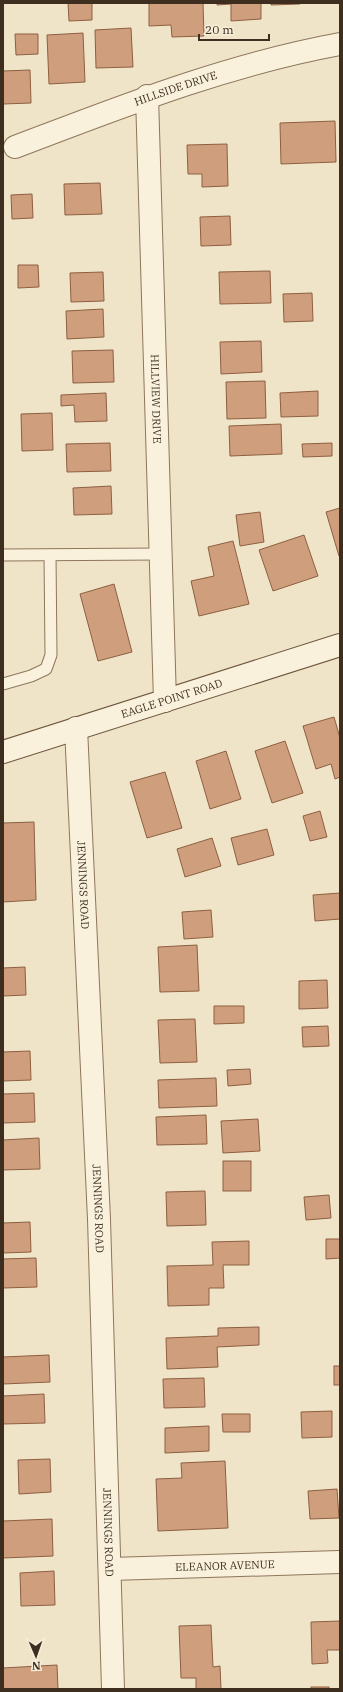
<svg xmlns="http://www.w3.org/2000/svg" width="343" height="1692" font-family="'IBM Plex Serif',serif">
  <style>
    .building { fill: #cf9f7d; stroke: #8d5f41 }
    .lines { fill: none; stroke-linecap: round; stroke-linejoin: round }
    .lane-casing { stroke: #8d765c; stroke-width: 13 }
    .street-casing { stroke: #8d765c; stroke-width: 24 }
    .secondary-casing { stroke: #6f573f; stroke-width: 24 }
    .lane { stroke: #faf1dc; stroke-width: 11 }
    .street { stroke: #faf1dc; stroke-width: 22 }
    .secondary { stroke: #faf1dc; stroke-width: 22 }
    .labels { text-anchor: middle; stroke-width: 3; stroke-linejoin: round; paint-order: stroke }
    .street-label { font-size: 11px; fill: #3d2e20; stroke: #f7eed8 }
  </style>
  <rect width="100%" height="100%" fill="#f0e4c8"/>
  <!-- building -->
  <g class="building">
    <polygon points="68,3 92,3 92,20 69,21"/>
    <polygon points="149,3 203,3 204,36 172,37 171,25 149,26"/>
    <polygon points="217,3 261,3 261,19 231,21 231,4 217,5"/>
    <polygon points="271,3 300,3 300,4 271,5"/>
    <polygon points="131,28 133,67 96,68 95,30"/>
    <polygon points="83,33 85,82 49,84 47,35"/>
    <polygon points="15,34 38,34 38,54 16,55"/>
    <polygon points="30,70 31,103 3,104 3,71"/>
    <polygon points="335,121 336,162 281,164 280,123"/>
    <polygon points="227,144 228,186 202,187 202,174 188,174 187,145"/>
    <polygon points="100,183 102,214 65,215 64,184"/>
    <polygon points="32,194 33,218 12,219 11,195"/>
    <polygon points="230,216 231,245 201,246 200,217"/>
    <polygon points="18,265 38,265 39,287 18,288"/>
    <polygon points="270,271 271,303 220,304 219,272"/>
    <polygon points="103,272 104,301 71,302 70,273"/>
    <polygon points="312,293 313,321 284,322 283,294"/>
    <polygon points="103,309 104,337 67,339 66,311"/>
    <polygon points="261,341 262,372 221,374 220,342"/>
    <polygon points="113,350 114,382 73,383 72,351"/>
    <polygon points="265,381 266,418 227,419 226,382"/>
    <polygon points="318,391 318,416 281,417 280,393"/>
    <polygon points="106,393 107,421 75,422 74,405 61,406 61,395"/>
    <polygon points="52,413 53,450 22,451 21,414"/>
    <polygon points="281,424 282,454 230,456 229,426"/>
    <polygon points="110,443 111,471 67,472 66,444"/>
    <polygon points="332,443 332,456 303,457 302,444"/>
    <polygon points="111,486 112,514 74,515 73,488"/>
    <polygon points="340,508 340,556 339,556 326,512"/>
    <polygon points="260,512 264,542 240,546 236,515"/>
    <polygon points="304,535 318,576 273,591 259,550"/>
    <polygon points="233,541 249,604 199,616 191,581 214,576 208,547"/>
    <polygon points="114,584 132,652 98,661 80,594"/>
    <polygon points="334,717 340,738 340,777 335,779 331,764 316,769 303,726"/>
    <polygon points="285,741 303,793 272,803 255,751"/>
    <polygon points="226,751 241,799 210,809 196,761"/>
    <polygon points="165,772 182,828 147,838 130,782"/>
    <polygon points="320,811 327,837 310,841 303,816"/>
    <polygon points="34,822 36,900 3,902 3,823"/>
    <polygon points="267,829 274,855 238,865 231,838"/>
    <polygon points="212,838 221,866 185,877 177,849"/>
    <polygon points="340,893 340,919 315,921 313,895"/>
    <polygon points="211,910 213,937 184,939 182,912"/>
    <polygon points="197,945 199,991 160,992 158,947"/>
    <polygon points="25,967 26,995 3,996 3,968"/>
    <polygon points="327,980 328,1008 299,1009 299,981"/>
    <polygon points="214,1006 244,1006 244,1023 214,1024"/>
    <polygon points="195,1019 197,1062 160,1063 158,1020"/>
    <polygon points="328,1026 329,1046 303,1047 302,1027"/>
    <polygon points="30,1051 31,1080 3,1081 3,1052"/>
    <polygon points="250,1069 251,1084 228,1086 227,1070"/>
    <polygon points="216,1078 217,1106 159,1108 158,1080"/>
    <polygon points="34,1093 35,1122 3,1123 3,1094"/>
    <polygon points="206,1115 207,1144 157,1145 156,1117"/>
    <polygon points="258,1119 260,1151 223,1153 221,1121"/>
    <polygon points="39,1138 40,1169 3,1170 3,1140"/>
    <rect x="223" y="1161" width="28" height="30"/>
    <polygon points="205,1191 206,1225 167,1226 166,1192"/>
    <polygon points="329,1195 331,1218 306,1220 304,1197"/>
    <polygon points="30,1222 31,1252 3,1253 3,1223"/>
    <polygon points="326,1239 340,1239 340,1258 326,1259"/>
    <polygon points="249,1241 249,1265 223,1265 224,1288 209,1288 209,1305 168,1306 167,1266 213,1265 212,1242"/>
    <polygon points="36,1258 37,1287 3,1288 3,1259"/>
    <polygon points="259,1327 259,1345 217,1347 218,1367 167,1369 166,1338 218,1336 218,1328"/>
    <polygon points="49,1355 50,1382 3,1384 3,1357"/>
    <rect x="334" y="1366" width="6" height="19"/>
    <polygon points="204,1378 205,1407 164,1408 163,1379"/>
    <polygon points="44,1394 45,1423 3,1424 3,1396"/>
    <polygon points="332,1411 332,1437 302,1438 301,1412"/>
    <polygon points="222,1414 250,1414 250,1432 223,1432"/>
    <polygon points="209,1426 209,1451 165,1453 165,1428"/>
    <polygon points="50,1459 51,1492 19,1494 18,1460"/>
    <polygon points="225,1461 228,1528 158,1531 156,1479 182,1478 181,1463"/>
    <polygon points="337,1489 339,1518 310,1519 308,1491"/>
    <polygon points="52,1519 53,1556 3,1558 3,1521"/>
    <polygon points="54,1571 55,1605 21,1606 20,1573"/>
    <polygon points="340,1621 340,1650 327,1650 328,1663 312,1664 311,1622"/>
    <polygon points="211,1625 213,1667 220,1666 221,1689 196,1689 196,1678 181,1678 179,1626"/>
    <polygon points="57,1665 58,1689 3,1689 3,1668"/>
    <rect x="311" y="1687" width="18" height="2"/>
  </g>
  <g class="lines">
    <!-- lane casing -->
    <g class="lane-casing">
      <g id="lane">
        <polyline points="3,555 160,554"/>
        <polyline points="3,684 31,676 46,669 51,655 50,555"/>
      </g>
    </g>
    <!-- street casing -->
    <g class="street-casing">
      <g id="street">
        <path id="s1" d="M147,96L165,701"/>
        <path id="s2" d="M15,147C123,106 226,65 340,44"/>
        <path id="s3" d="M76,728L99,1219L113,1689"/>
        <path id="s4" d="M111,1569L340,1562"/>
      </g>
    </g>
    <!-- secondary casing -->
    <g class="secondary-casing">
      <g id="secondary">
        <path id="s5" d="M3,752L340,645"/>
      </g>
    </g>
    <!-- lane -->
    <use href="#lane" class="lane"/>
    <!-- street -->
    <use href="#street" class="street"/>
    <!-- secondary -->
    <use href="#secondary" class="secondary"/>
  </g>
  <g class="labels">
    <!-- street labels -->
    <g class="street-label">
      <text dy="4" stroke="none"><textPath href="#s2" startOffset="171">HILLSIDE DRIVE</textPath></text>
      <text dy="4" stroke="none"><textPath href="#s1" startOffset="303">HILLVIEW DRIVE</textPath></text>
      <text dy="4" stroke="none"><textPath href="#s5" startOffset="177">EAGLE POINT ROAD</textPath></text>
      <text dy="4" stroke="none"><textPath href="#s3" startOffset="157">JENNINGS ROAD</textPath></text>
      <text dy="4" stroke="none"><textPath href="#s3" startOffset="481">JENNINGS ROAD</textPath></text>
      <text dy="4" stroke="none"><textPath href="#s3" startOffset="805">JENNINGS ROAD</textPath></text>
      <text dy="4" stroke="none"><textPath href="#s4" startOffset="114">ELEANOR AVENUE</textPath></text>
    </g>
  </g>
  <!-- border -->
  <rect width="343" height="1692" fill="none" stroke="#3d2e20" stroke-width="8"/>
  <!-- north arrow -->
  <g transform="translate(36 1656) rotate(178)" stroke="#f7eed8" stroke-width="3" paint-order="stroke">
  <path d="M0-3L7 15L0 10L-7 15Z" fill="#3d2e20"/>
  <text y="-6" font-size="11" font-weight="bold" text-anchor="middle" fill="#3d2e20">N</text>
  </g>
  <!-- scale -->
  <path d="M199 34v6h70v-6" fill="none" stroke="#3d2e20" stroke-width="2"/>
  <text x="205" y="34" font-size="12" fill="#3d2e20" stroke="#f7eed8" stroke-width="3" paint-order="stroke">20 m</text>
</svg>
